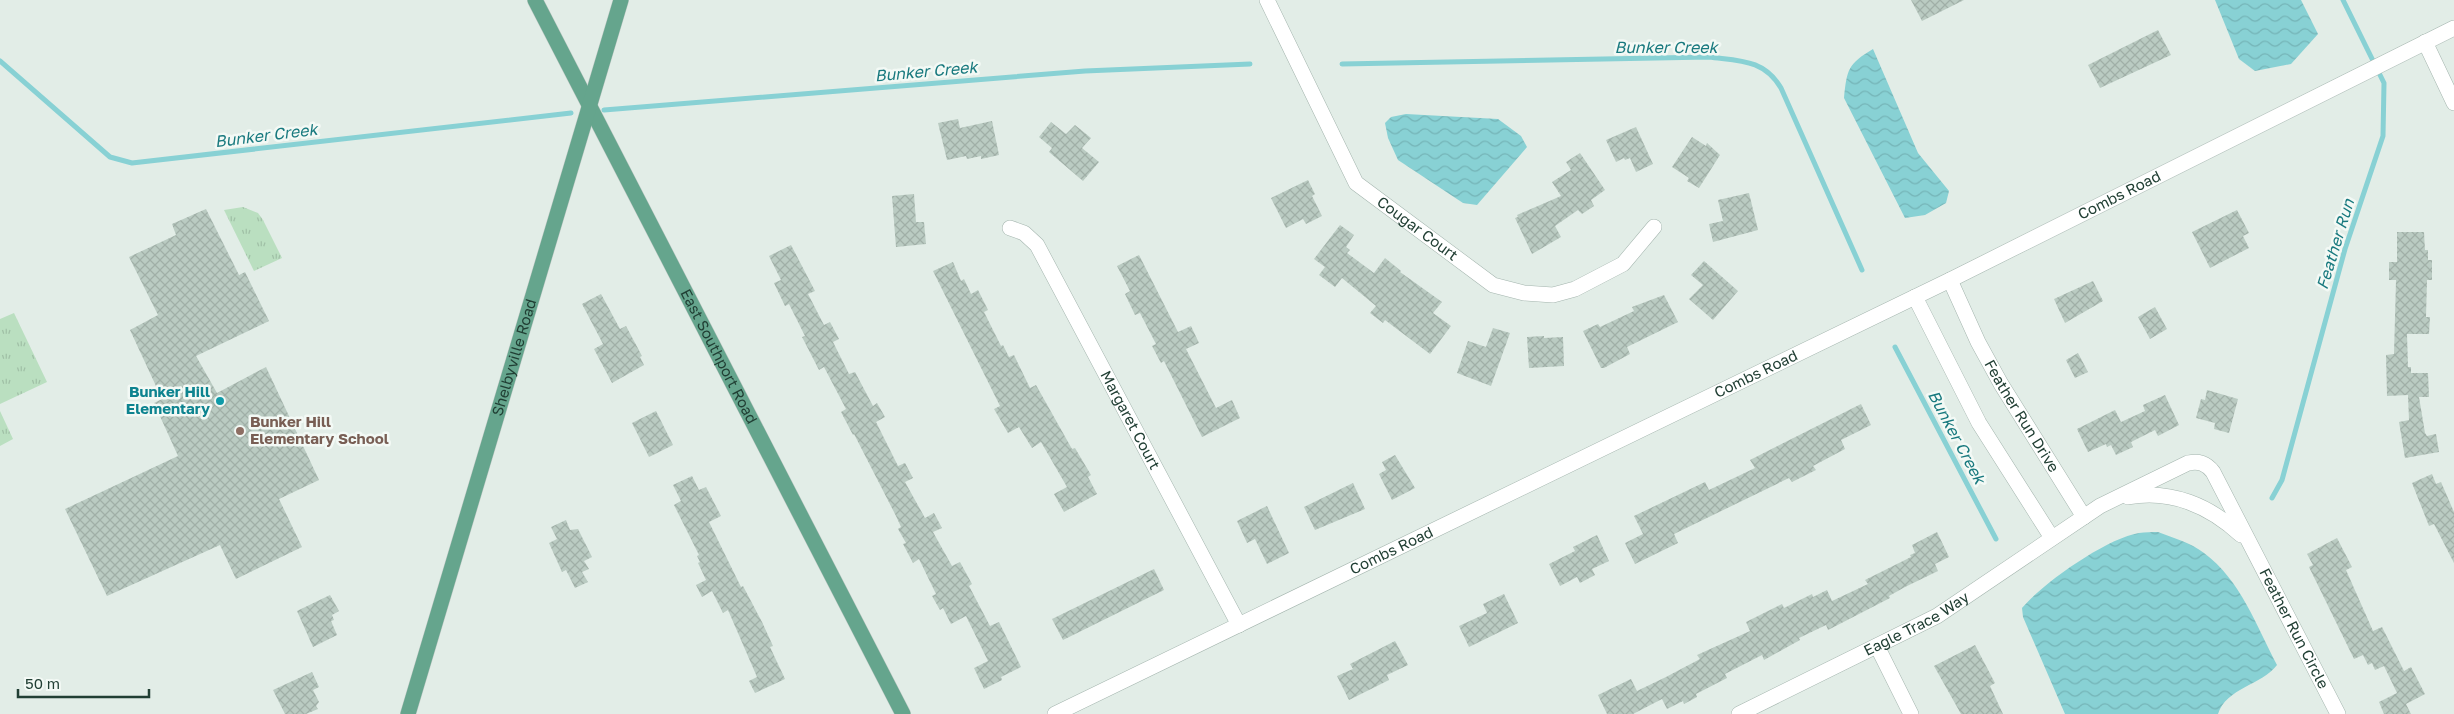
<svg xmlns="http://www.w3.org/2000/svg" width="2454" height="714" font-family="'Golos Text',sans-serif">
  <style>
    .park { fill: url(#park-tufts) }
    .water { fill: url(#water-waves) }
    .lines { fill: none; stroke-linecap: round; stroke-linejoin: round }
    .stream { stroke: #88d1d4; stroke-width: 5 }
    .building { fill: url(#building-cross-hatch) }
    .minor-casing { stroke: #a4b5ae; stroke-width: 16 }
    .major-casing { stroke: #c1c9c6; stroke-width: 16 }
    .minor { stroke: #fff; stroke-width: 15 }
    .major { stroke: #65a58d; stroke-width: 15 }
    .culture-dot { fill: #0f9aa8; stroke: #f3f9f5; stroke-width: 2 }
    .education-dot { fill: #8d6e63; stroke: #f3f9f5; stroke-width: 2 }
    .labels { text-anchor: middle; stroke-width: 5; stroke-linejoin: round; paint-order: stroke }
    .street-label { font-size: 15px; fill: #213f34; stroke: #f3f9f5 }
    .culture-label { font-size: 15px; font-weight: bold; fill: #0d838f; stroke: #f3f9f5; text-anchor: end }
    .education-label { font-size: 15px; font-weight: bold; fill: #785e54; stroke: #f3f9f5; text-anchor: start }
    .water-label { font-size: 16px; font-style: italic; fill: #18797e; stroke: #f3f9f5 }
  </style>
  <defs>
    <pattern id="park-tufts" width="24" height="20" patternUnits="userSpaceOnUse" patternTransform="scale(1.25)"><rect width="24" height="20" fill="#badfc0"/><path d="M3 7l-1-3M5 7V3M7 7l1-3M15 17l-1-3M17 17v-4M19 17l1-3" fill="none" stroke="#a0c0a6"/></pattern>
    <pattern id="water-waves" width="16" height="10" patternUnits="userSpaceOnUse" patternTransform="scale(1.25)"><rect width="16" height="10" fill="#88d1d4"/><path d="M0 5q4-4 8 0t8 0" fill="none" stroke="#75b4b7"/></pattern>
    <pattern id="building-cross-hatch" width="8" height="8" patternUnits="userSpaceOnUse" patternTransform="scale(1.25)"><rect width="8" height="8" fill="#bacbc2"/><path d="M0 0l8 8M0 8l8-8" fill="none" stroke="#a0afa7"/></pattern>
  </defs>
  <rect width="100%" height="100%" fill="#e2ede7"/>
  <!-- park -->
  <g class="park">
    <polygon points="243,207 258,213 263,220 282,258 254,271 224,210"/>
    <polygon points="14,313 47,382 0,404 0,319"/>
    <polygon points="0,411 13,439 0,446"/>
  </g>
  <!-- water -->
  <g class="water">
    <polygon points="2215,0 2301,0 2318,34 2291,64 2255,71 2239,59"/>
    <path d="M1873,49L1918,153L1949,191L1946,203L1925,215L1905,218L1844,98C1847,69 1848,64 1873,49Z"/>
    <polygon points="1406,114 1498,119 1521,136 1527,147 1477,205 1463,203 1398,160 1388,138 1385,123 1391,117"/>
    <path d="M2158,532C2174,538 2191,543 2204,553C2240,579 2257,627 2277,665C2262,685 2226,688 2218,714H2065L2023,617L2022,608C2043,583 2107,538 2139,533C2145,532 2152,532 2158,532Z"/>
  </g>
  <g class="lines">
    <!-- stream -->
    <g class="stream">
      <polyline points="0,61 110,157 132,163 571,113"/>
      <path d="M1342,64L1709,57C1739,61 1764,59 1781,88L1862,270"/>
      <polyline points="604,110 1085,71 1250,64"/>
      <polyline points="1895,347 1996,539"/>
      <polyline points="2272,498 2282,480 2345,249 2383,136 2384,83 2343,0"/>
    </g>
  </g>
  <!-- building -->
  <g class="building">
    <polygon points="1911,0 1964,0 1922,21"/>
    <polygon points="2158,30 2171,55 2100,88 2088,65"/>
    <polygon points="958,119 960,128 992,121 999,155 981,159 981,156 967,159 966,156 947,160 938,123"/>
    <polygon points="1051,122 1066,134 1075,125 1091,138 1082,148 1099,162 1083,181 1049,152 1052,148 1039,137"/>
    <polygon points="1636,127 1653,164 1636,172 1630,158 1625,160 1624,158 1616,162 1606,140"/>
    <polygon points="1692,137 1706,146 1707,143 1720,155 1699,188 1687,181 1689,178 1672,167"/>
    <polygon points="1580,153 1605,190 1591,200 1594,206 1582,214 1578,210 1555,226 1561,237 1532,254 1515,218 1518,217 1517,215 1561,196 1552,182 1571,170 1566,162"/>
    <polygon points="1308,180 1315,194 1312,196 1322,216 1306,224 1303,219 1286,228 1271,198"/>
    <polygon points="1749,193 1758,230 1713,242 1709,224 1723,221 1718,200"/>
    <polygon points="914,194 916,222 924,222 926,244 896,247 892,196"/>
    <polygon points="206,209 239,275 245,272 269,321 196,356 217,393 266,367 319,480 279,499 302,547 236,579 220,545 107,596 65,509 178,456 154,403 162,399 130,330 158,315 129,257 176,235 172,224"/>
    <polygon points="2237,210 2249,233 2243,236 2249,248 2210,268 2192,232"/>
    <polygon points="1340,225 1354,235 1346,247 1350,250 1347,253 1374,273 1385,258 1401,271 1400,272 1442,302 1433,313 1451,326 1430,354 1385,320 1383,323 1370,313 1376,306 1342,278 1335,287 1319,275 1325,267 1314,259"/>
    <polygon points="2397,232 2424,232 2425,250 2428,250 2428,260 2432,260 2432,280 2427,280 2426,317 2430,317 2429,334 2407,334 2408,367 2411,367 2411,373 2428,373 2429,397 2419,397 2425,433 2427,436 2436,434 2439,452 2405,458 2399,422 2409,420 2408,395 2387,396 2386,355 2394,354 2396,280 2389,280 2389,262 2397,262"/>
    <polygon points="791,245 815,291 808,294 824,325 830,322 839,339 833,342 849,374 855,372 873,406 877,403 885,417 876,422 898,466 905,463 913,478 905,482 925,518 934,513 942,528 933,532 952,566 960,562 972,584 969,586 990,626 999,622 1021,667 1001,677 1002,680 984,689 974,668 988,661 966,616 951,624 943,608 940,610 932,596 936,594 919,559 913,563 903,544 906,543 898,529 901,527 896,516 854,434 853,435 841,412 846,409 824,367 819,370 802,337 805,336 789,304 785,306 774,283 781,280 769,256"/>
    <polygon points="1139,255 1178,332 1191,326 1199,343 1186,349 1216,408 1232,400 1240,418 1202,437 1164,361 1161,363 1152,346 1156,344 1140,313 1135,315 1125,294 1130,291 1117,266"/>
    <polygon points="1704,261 1738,291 1713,320 1689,299 1703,285 1691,275"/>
    <polygon points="953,262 961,281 964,279 971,294 978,290 988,310 984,312 1001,346 1003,345 1009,357 1014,355 1030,388 1036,385 1072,449 1075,448 1091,475 1088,477 1097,494 1064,512 1054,494 1067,487 1041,442 1032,448 1019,427 1008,433 994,409 1000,406 933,271"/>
    <polygon points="2093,281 2103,301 2065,323 2054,299"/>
    <polygon points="601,294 620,329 626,326 642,356 640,357 644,365 612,383 594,349 603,344 582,304"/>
    <polygon points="1664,295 1678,322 1627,347 1630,354 1604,368 1601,368 1583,331 1598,324 1600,327 1634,311 1632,307"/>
    <polygon points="2155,307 2167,329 2150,339 2138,317"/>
    <polygon points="1493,328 1510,333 1491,386 1457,373 1468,341 1486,347"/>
    <polygon points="1544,336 1544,338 1563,337 1564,366 1529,368 1527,337"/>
    <polygon points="2078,353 2088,372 2075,378 2066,360"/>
    <polygon points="2207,390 2238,399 2229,433 2214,429 2215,423 2196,418 2201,399 2205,400"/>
    <polygon points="2165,395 2179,425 2158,436 2155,430 2131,442 2133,447 2116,455 2111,445 2107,447 2106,444 2088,452 2077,429 2115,410 2121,422 2145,411 2143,405"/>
    <polygon points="1861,404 1871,425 1841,440 1845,449 1813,466 1816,470 1792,482 1789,478 1674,534 1678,543 1635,564 1625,543 1643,534 1634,516 1705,482 1709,490 1755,468 1750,460"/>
    <polygon points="656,411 673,445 649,457 632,423"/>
    <polygon points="1395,455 1415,488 1392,500 1379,474 1386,470 1382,462"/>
    <polygon points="2432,474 2436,484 2441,482 2454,512 2454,563 2434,524 2429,526 2412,483"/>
    <polygon points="692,476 699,490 706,487 721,516 709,522 741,587 743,586 762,622 773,646 770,647 785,679 755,693 749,681 757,677 728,610 723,613 712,591 702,597 696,585 706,580 698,563 700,562 697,556 699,555 674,505 681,501 673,485"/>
    <polygon points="1353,483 1365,509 1315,530 1304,507"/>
    <polygon points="1267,506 1289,553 1267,564 1255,539 1247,543 1237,521"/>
    <polygon points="566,520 570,530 578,529 592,557 584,561 589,569 582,572 588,582 575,588 566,570 562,572 549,543 557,539 551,527"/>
    <polygon points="1937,532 1949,557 1935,564 1938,571 1905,587 1889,596 1890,598 1828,630 1826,625 1799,638 1800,640 1764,660 1762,655 1725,674 1727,678 1696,694 1697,697 1684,704 1683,701 1667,709 1662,699 1633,714 1607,714 1598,695 1631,679 1637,691 1666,677 1700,659 1697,655 1750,631 1746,622 1782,604 1784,608 1812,594 1813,597 1827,590 1832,601 1868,584 1865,580 1911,557 1910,555 1915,553 1912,545"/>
    <polygon points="1597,535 1609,561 1592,569 1595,575 1580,583 1577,577 1560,586 1549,564 1575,551 1573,547"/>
    <polygon points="2337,538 2352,567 2346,570 2373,631 2382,627 2404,671 2411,667 2425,694 2406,704 2411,714 2384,714 2379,702 2397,693 2384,666 2375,670 2372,663 2368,665 2363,655 2354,659 2309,567 2313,565 2307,554"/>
    <polygon points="1154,569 1164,590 1063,640 1052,619"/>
    <polygon points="1504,594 1518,623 1469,647 1459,626 1487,613 1483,604"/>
    <polygon points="330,595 339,611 332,615 334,620 331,621 337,635 313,647 297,611"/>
    <polygon points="1395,641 1408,665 1387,675 1389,680 1349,700 1337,676 1353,669 1350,664"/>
    <polygon points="1975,645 1995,683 1990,686 2003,714 1961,714 1934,666"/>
    <polygon points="312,672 319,687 313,690 319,702 316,706 318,709 306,714 285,714 273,690"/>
  </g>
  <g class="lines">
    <!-- minor casing -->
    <g class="minor-casing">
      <g id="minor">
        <path id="s1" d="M1267,0L1356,183L1493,285L1524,293L1553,295L1575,289L1623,264L1654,227"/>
        <polyline points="2425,42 2454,103"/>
        <path id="s2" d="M1010,228L1024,233L1037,245L1239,625"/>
        <path id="s3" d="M1950,280L1978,342L2001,384L2084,517"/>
        <polyline points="1915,297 1979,423 2052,538"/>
        <path d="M2128,497C2171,489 2210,506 2241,535"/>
        <polyline points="1877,646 1911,714"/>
        <path id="s4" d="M1055,714L1950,280L2454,28"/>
        <path id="s5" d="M1739,714L1937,616L2100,506L2188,463C2199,461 2206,463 2213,472L2338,714"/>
      </g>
    </g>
    <!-- major casing -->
    <g class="major-casing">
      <g id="major">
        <path id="s6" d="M535,0L903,714"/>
        <path id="s7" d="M408,714L621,0"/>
      </g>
    </g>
    <!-- minor -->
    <use href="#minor" class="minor"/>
    <!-- major -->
    <use href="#major" class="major"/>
  </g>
  <!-- markers -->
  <circle class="culture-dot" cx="220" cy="401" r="5"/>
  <circle class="education-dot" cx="240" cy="431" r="5"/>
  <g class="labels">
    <!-- street labels -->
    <g class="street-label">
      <text dy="5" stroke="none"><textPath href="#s4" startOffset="1184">Combs Road</textPath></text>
      <text dy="5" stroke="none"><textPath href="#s1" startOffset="280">Cougar Court</textPath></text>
      <text dy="5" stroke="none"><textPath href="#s7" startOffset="372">Shelbyville Road</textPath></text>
      <text dy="5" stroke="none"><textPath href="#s6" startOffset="401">East Southport Road</textPath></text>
      <text dy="5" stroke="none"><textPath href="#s4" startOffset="779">Combs Road</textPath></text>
      <text dy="5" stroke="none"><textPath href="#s3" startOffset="154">Feather Run Drive</textPath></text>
      <text dy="5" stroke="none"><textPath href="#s2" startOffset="231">Margaret Court</textPath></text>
      <text dy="5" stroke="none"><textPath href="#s4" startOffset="374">Combs Road</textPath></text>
      <text dy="5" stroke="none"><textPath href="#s5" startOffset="199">Eagle Trace Way</textPath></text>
      <text dy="5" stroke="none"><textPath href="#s5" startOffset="720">Feather Run Circle</textPath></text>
    </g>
    <!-- culture labels -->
    <g class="culture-label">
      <text x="210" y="397">Bunker Hill<tspan x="210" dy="17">Elementary</tspan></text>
    </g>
    <!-- education labels -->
    <g class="education-label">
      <text x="250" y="427">Bunker Hill<tspan x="250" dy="17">Elementary School</tspan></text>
    </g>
    <!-- water labels -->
    <g class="water-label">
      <text x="1666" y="53">Bunker Creek</text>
      <text transform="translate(926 71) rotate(-5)" y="6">Bunker Creek</text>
      <text transform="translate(266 135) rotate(-7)" y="6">Bunker Creek</text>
      <text transform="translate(2335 244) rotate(-73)" y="6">Feather Run</text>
      <text transform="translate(1957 437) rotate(62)" y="6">Bunker Creek</text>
    </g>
  </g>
  <!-- scale -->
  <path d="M18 689v8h131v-8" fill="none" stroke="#213f34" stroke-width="2.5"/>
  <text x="25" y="689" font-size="15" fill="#213f34" stroke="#f3f9f5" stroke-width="4" paint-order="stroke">50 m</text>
</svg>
